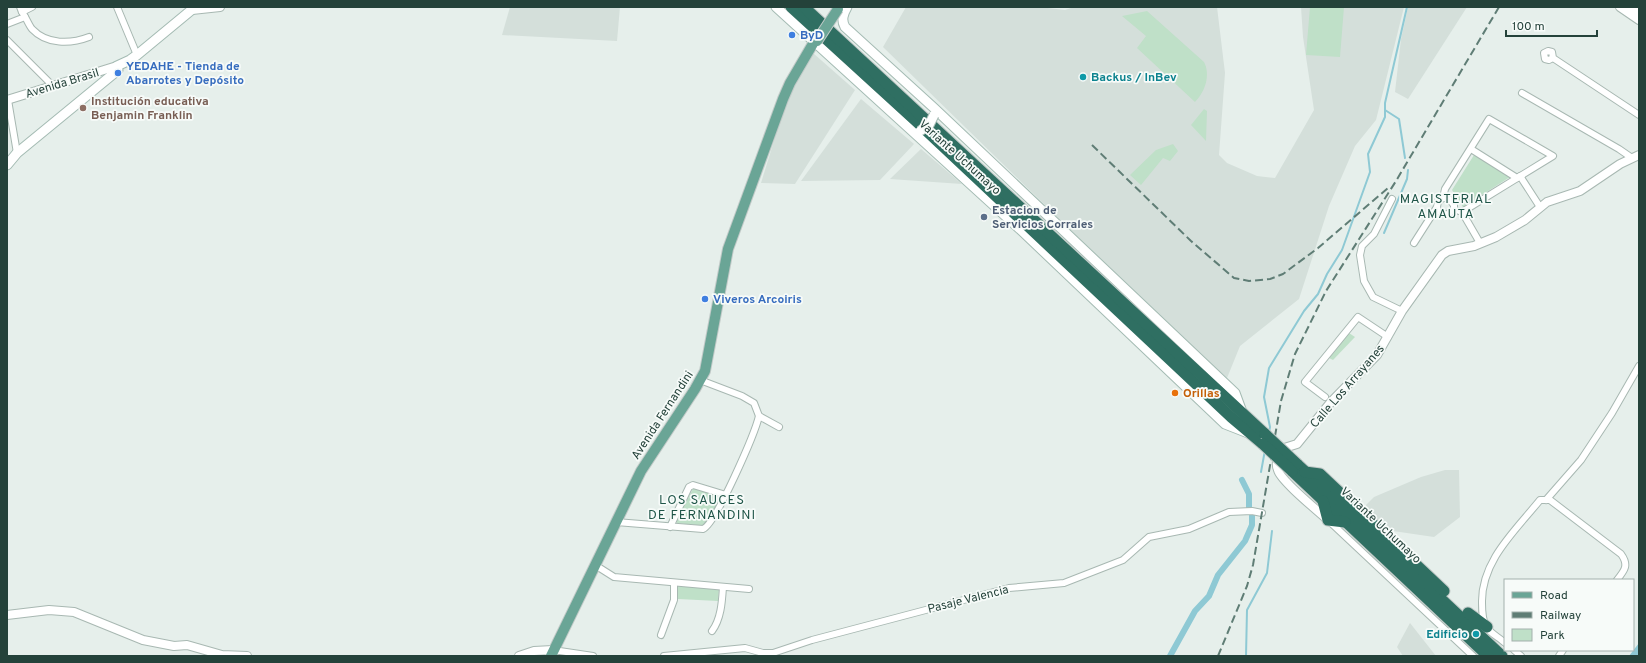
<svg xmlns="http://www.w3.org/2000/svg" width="1646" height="663" font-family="Overpass,sans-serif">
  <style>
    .built { fill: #d4dfda }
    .green { fill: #bfe0c8 }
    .water { fill: #8ec9d4 }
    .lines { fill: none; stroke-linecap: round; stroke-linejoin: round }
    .stream { stroke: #8ec9d4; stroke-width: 2 }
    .canal { stroke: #8ec9d4; stroke-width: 6 }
    .minor-casing { stroke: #a8b8b2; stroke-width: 8 }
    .tertiary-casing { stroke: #a8b8b2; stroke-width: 10 }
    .secondary-casing { stroke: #a4bbb3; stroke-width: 11 }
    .primary-casing { stroke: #c2cac8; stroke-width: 12 }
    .motorway-casing { stroke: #c2cac8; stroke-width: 13 }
    .minor { stroke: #fff; stroke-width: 6 }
    .tertiary { stroke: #fff; stroke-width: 8 }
    .secondary { stroke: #fff; stroke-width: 9 }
    .primary { stroke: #6aa596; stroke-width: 10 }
    .motorway { stroke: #2f6f62; stroke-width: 11 }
    .rail { stroke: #5f7d75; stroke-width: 2; stroke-dasharray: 8 4; stroke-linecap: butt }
    .secondary-bridge-casing { stroke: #a4bbb3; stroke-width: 11; stroke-linecap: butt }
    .primary-bridge-casing { stroke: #c2cac8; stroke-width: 12; stroke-linecap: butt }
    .motorway-bridge-casing { stroke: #c2cac8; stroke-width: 13; stroke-linecap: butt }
    .secondary-bridge { stroke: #fff; stroke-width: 9 }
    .primary-bridge { stroke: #6aa596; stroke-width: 10 }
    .motorway-bridge { stroke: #2f6f62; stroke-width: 11 }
    .shop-dot { fill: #3f7fe0; stroke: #f7fbf9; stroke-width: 1.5 }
    .culture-dot { fill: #0f9aa8; stroke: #f7fbf9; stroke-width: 1.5 }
    .education-dot { fill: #8d6e63; stroke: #f7fbf9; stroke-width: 1.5 }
    .service-dot { fill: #5c6f8a; stroke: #f7fbf9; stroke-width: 1.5 }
    .food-dot { fill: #e8710a; stroke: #f7fbf9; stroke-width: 1.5 }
    .labels { text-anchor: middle; stroke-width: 3.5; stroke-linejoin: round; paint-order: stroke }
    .shop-label { font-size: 12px; font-weight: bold; fill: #366cbe; stroke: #f7fbf9; text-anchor: start }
    .culture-label { font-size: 12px; font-weight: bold; fill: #0d838f; stroke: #f7fbf9; text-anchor: start }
    .street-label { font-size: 12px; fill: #24423a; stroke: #f7fbf9 }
    .education-label { font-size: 12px; font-weight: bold; fill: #785e54; stroke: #f7fbf9; text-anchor: start }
    .service-label { font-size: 12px; font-weight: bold; fill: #4e5e75; stroke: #f7fbf9; text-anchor: start }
    .food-label { font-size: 12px; font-weight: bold; fill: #c56008; stroke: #f7fbf9; text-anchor: start }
    .neighbourhood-label { font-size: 13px; letter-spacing: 1px; fill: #1f5548; stroke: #f7fbf9 }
  </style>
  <rect width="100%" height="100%" fill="#e6efeb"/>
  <!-- built -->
  <g class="built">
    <polygon points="510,7 620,7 617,41 502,35"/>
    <polygon points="906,7 1039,7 1065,10 1074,7 1217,7 1225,73 1219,155 1227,163 1257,176 1275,178 1314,110 1303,37 1301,7 1404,7 1376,120 1355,146 1329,206 1299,299 1240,346 1227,378 1177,334 883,47"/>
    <polygon points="1408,7 1467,7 1408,99 1395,92 1401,39"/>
    <polygon points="813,53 855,90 795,184 761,183 789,92"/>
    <polygon points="861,99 914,144 880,180 801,181"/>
    <polygon points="921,149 962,184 890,179"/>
    <polygon points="1445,470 1459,470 1460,517 1434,537 1393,531 1363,508 1374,497 1421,477"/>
    <polygon points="1410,623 1436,656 1403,656 1397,647"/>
  </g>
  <!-- green -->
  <g class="green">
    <polygon points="1310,7 1344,7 1340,57 1306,55"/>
    <path d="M1147,11L1204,62C1211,75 1205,92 1195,102L1137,48L1146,36L1122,16Z"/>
    <polygon points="1204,109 1207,111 1206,141 1191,125"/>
    <polygon points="1173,144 1178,151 1170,161 1163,158 1141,185 1130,175 1156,150"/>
    <polygon points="1474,155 1510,177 1463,207 1452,190"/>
    <polygon points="1349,333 1355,337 1333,360 1329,358"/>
    <polygon points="694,487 721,496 706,526 677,523 676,520"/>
    <polygon points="678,586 719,589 718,601 678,599"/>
  </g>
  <!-- water -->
  <polygon class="water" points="1639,643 1639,656 1629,656"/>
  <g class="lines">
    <!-- stream -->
    <g class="stream">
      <polyline points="1385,110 1399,119 1405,158"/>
      <polyline points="1384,233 1407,179 1408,170"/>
      <polyline points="1269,432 1270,427 1264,397 1269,368 1304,311 1318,294 1327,274 1342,250 1370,172 1368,154 1385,117 1385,103 1407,7"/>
      <polyline points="1261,472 1265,450"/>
      <polyline points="1246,656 1247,610 1267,573 1272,531"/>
    </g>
    <!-- canal -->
    <g class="canal">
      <polyline points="1242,480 1249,494 1249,507"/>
      <polyline points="1170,656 1195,611 1209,596 1218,575 1245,541 1252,525 1252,516"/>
    </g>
    <!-- minor casing -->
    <g class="minor-casing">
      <g id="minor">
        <polyline points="20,7 22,12 32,7"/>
        <polyline points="117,7 137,55"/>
        <path d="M22,12C26,17 28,24 32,29C47,45 71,44 89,37"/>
        <polyline points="7,24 25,17"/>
        <polyline points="7,40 53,86"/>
        <polyline points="1553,58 1549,60 1545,59 1544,53 1548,51 1552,52 1553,58 1639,115"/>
        <polyline points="1522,93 1619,149 1632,158"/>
        <polyline points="8,100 17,153"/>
        <polyline points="1471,149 1517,178"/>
        <polyline points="1520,176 1540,207"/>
        <polyline points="1443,198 1445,189 1489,119 1553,156 1462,212"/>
        <polyline points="1392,199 1374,234 1362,246 1360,255 1364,281 1373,297 1402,311"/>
        <polyline points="1459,211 1462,212 1480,243"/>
        <polyline points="1414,243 1437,207 1438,201 1443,198 1448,198 1454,205 1454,210 1446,215 1438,211 1437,207"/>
        <polyline points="1325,397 1305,382 1358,317 1388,337"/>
        <polyline points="759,416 779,427"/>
        <polyline points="1546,500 1581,460 1612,413 1639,366"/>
        <polyline points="1329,521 1473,656"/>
        <path d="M616,522L703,529C716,524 755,433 759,416L754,403L742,396L700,380"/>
        <polyline points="670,527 689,487 693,485 726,495"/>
        <polyline points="595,565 614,577 749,589"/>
        <path d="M712,631C721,619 722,602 723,587"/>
        <polyline points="661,635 674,600 674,583"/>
        <path d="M1505,643C1500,638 1490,633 1486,627C1482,619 1482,611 1482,603C1481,561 1515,531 1540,500H1550L1621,554C1629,565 1625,570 1617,580"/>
        <polyline points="553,650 593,656"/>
        <polyline points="1514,650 1521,656"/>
        <polyline points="664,656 745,648 763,653 773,653 812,640 1009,588 1064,583 1123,560 1149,537 1189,529 1229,512 1252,511 1262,513"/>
        <polyline points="1559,656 1563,650"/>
      </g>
    </g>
    <!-- tertiary casing -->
    <g class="tertiary-casing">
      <g id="tertiary">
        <polyline points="1620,7 1639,20"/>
        <polyline points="1631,7 1639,12"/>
        <polyline points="192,10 220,7"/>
        <polyline points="7,100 117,66"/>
        <path d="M1328,520C1318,511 1280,480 1278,470C1275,463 1278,456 1281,449L1297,444L1331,402L1377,355L1402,311L1442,255L1448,251L1474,246L1496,237L1525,220L1547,202L1580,191L1620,164L1639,155"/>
        <polyline points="7,615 49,610 74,612 143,640 174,646 187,645 222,655 247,656"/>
        <polyline points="519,656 534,651 553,650"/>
      </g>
    </g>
    <!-- secondary casing -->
    <g class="secondary-casing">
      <g id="secondary">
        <polyline points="776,7 1022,231 1225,424 1248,433"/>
        <path d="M847,7C843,14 841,20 845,27L934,108L1235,393L1242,412"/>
        <polyline points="7,165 17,153 118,70 117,66 130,60 137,55 195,7"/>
      </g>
    </g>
    <!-- primary casing -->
    <g class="primary-casing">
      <polyline id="primary" points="551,656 641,471 695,389 705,371 728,249 783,99 790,83 814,42"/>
    </g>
    <!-- motorway casing -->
    <g class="motorway-casing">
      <g id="motorway">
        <polyline points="791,7 918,123 1231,417 1263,444"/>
        <polyline points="804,7 1265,434"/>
        <polyline points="1297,464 1502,656"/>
        <polyline points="1292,471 1488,656"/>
        <polyline points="1305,472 1320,474 1444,591"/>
        <polyline points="1323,501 1328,520 1345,522"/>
        <polyline points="1468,613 1487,627"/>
      </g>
    </g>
    <!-- minor -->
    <use href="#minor" class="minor"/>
    <!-- tertiary -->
    <use href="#tertiary" class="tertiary"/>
    <!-- secondary -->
    <use href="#secondary" class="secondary"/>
    <!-- primary -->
    <use href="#primary" class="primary"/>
    <!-- motorway -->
    <use href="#motorway" class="motorway"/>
    <!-- rail -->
    <g class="rail">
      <polyline points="1092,145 1191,241 1234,278 1249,281 1270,279 1283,274 1318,248 1388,188"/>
      <polyline points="1218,656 1247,586 1253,565 1281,401 1295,354 1326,291 1396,181 1499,7"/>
    </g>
    <!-- secondary-bridge casing -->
    <g class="secondary-bridge-casing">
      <polyline id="secondary-bridge" points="920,131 929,125 934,115"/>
    </g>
    <!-- primary-bridge casing -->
    <g class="primary-bridge-casing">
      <polyline id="primary-bridge" points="817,41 838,9"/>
    </g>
    <!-- motorway-bridge casing -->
    <g class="motorway-bridge-casing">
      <g id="motorway-bridge">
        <polyline points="1265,434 1297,464"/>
        <polyline points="1263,444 1292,471"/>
      </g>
    </g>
    <!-- secondary-bridge -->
    <use href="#secondary-bridge" class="secondary-bridge"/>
    <!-- primary-bridge -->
    <use href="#primary-bridge" class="primary-bridge"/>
    <!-- motorway-bridge -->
    <use href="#motorway-bridge" class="motorway-bridge"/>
  </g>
  <!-- markers -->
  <g class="shop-dot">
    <circle cx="792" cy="35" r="4"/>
    <circle cx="118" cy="73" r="4"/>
    <circle cx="705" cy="299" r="4"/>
  </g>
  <g class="culture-dot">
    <circle cx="1083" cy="77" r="4"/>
    <circle cx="1476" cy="634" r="4"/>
  </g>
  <circle class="education-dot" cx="83" cy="108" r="4"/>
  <circle class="service-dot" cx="984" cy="217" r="4"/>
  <circle class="food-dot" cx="1175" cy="393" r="4"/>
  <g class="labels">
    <!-- shop labels -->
    <g class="shop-label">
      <text x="800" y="39">ByD</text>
      <text x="126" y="70">YEDAHE - Tienda de<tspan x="126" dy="14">Abarrotes y Depósito</tspan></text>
      <text x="713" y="303">Viveros Arcoiris</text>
    </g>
    <!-- culture labels -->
    <g class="culture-label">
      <text x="1091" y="81">Backus / InBev</text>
      <text x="1468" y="638" text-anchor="end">Edificio</text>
    </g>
    <!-- street labels -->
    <g class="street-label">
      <text transform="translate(62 83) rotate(-17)" y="4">Avenida Brasil</text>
      <text transform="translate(960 157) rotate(42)" y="4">Variante Uchumayo</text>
      <text transform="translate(1347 386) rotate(-49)" y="4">Calle Los Arrayanes</text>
      <text transform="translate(662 415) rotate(-57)" y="4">Avenida Fernandini</text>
      <text transform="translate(1381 525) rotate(43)" y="4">Variante Uchumayo</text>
      <text transform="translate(968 599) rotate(-14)" y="4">Pasaje Valencia</text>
    </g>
    <!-- education labels -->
    <g class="education-label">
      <text x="91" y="105">Institución educativa<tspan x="91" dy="14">Benjamin Franklin</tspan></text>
    </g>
    <!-- service labels -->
    <g class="service-label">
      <text x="992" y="214">Estacion de<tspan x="992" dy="14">Servicios Corrales</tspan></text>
    </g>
    <!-- food labels -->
    <g class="food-label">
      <text x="1183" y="397">Orillas</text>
    </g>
    <!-- neighbourhood labels -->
    <g class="neighbourhood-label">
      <text x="1446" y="203">MAGISTERIAL<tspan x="1446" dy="15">AMAUTA</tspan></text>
      <text x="702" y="504">LOS SAUCES<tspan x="702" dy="15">DE FERNANDINI</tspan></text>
    </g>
  </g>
  <!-- border -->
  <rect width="1646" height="663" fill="none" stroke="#24423a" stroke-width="16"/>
  <!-- legend -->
  <rect x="1504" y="579" width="130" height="72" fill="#f7fbf9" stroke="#a3b1ad"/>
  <rect x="1512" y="592" width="20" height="6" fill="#6aa596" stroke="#a3b1ad"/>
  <text x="1540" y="599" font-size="12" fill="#24423a">Road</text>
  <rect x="1512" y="612" width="20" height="6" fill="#5f7d75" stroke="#a3b1ad"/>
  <text x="1540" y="619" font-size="12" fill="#24423a">Railway</text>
  <rect x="1512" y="629" width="20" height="12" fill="#bfe0c8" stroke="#a3b1ad"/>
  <text x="1540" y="639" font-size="12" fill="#24423a">Park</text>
  <!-- scale -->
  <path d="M1506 30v6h91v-6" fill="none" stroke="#24423a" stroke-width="2"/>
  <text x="1512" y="30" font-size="12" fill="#24423a" stroke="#f7fbf9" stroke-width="3" paint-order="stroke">100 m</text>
</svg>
